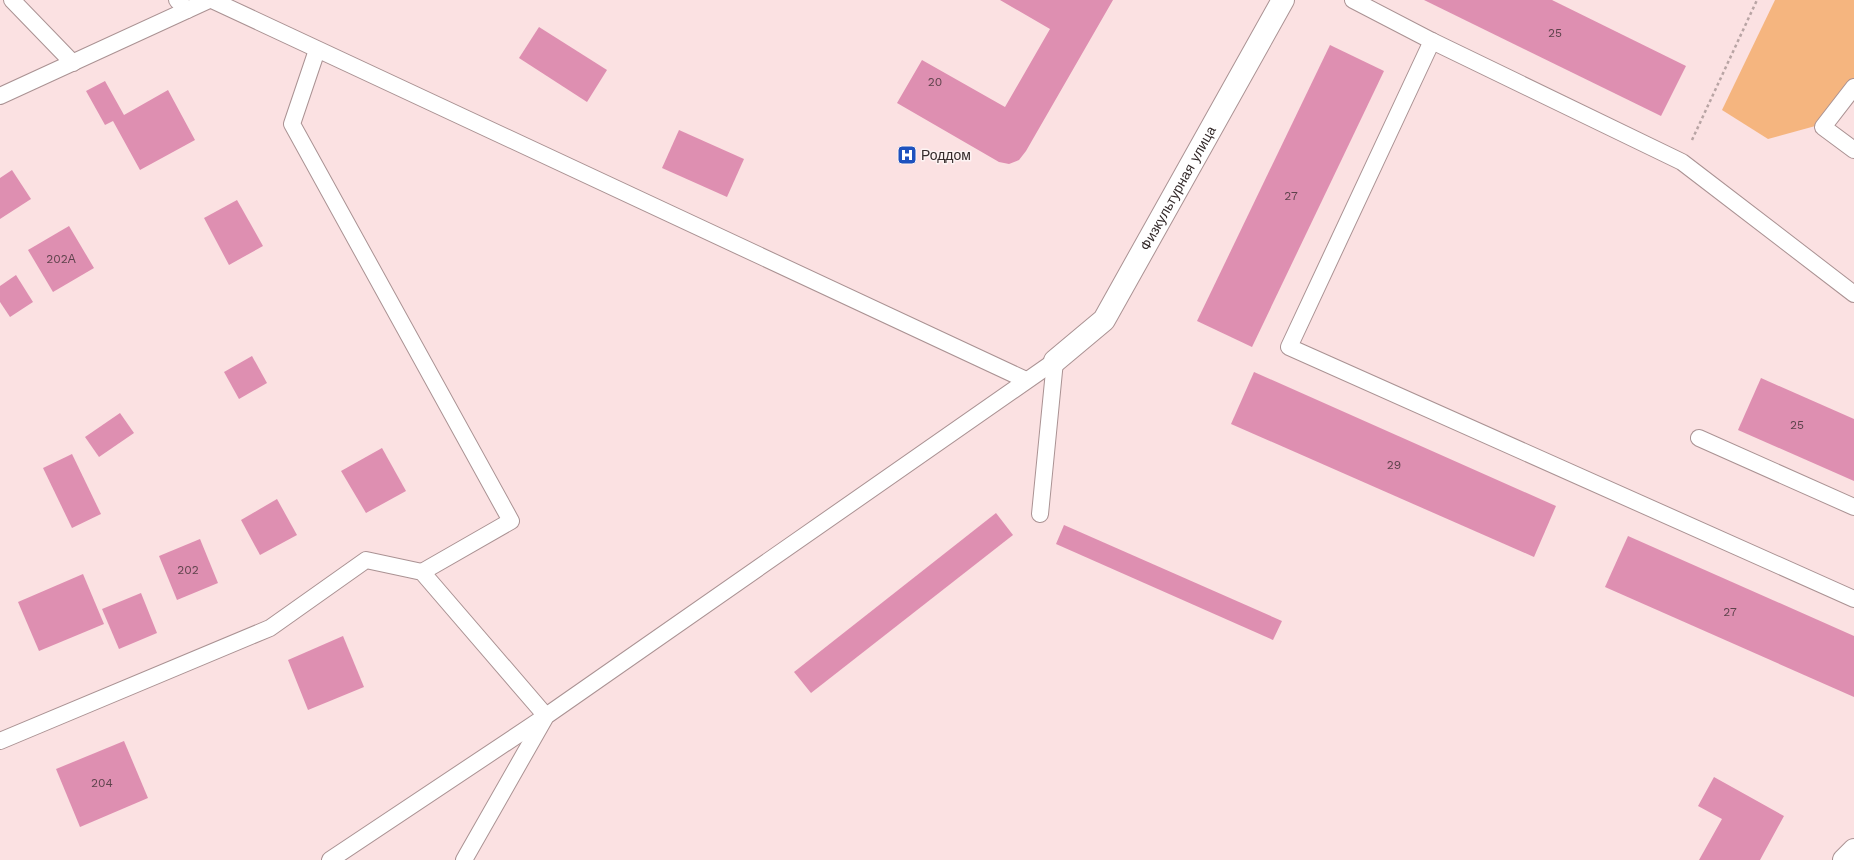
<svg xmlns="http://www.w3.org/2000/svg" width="1854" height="860" font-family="'Work Sans',sans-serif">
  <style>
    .green { fill: #f5b57f }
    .building { fill: #de8fb1 }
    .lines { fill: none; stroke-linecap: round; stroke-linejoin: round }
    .service-casing { stroke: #aa9293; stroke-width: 18 }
    .minor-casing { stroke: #aa9293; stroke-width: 24 }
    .path { stroke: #b8a4a4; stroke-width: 2.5; stroke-dasharray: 3 3; stroke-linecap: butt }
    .service { stroke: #fff; stroke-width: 16 }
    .minor { stroke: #fff; stroke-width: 22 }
    .labels { text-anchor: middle; stroke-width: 3; stroke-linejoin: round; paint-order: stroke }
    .number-label { font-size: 12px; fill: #5e434c }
    .poi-label { font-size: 14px; fill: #342a2a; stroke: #fdf3f3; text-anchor: start }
    .street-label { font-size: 14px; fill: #342a2a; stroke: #fdf3f3 }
  </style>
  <rect width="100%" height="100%" fill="#fbe1e2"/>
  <!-- green -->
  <polygon class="green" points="1775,0 1854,0 1854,80 1819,125 1768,139 1722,110"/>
  <!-- building -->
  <g class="building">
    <polygon points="1000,0 1113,0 1026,151 1019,160 1009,164 999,162 897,103 922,60 1005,107 1050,29"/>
    <polygon points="1424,0 1552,0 1686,66 1661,116"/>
    <polygon points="539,27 607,70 587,102 519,58"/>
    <polygon points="1330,45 1384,71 1252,347 1197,321"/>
    <polygon points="105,81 124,115 168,90 195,140 140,170 113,121 105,125 86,91"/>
    <polygon points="679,130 744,159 727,197 662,168"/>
    <polygon points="12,170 31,199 0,219 0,178"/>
    <polygon points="237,200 263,246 229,265 204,218"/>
    <polygon points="69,226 94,268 53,292 28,250"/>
    <polygon points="16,275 33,302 10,317 0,302 0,286"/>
    <polygon points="252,356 267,383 239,399 224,372"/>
    <polygon points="1254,372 1556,506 1534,557 1231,424"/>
    <polygon points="1761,378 1854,419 1854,481 1738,430"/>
    <polygon points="120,413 134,433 99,457 85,437"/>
    <polygon points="382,448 406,491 366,513 341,471"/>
    <polygon points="72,454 101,514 72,528 43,468"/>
    <polygon points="277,499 297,535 260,555 241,520"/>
    <polygon points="996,513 1013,535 811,693 794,672"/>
    <polygon points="1064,525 1282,621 1273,640 1056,544"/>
    <polygon points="1628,536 1854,636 1854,697 1605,587"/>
    <polygon points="200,539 218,583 177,600 159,556"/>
    <polygon points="83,574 104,624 39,651 18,602"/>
    <polygon points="141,593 157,633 119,649 102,609"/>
    <polygon points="343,636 364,687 308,710 288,660"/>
    <polygon points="124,741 148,798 80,827 56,769"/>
    <polygon points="1714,777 1784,816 1760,860 1699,860 1722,819 1698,806"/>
  </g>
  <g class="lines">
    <!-- service casing -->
    <g class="service-casing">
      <g id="service">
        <polyline points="12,0 73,63"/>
        <polyline points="177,0 187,10"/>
        <polyline points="212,0 1026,380"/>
        <polyline points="1353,0 1432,41 1682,162 1854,294"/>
        <polyline points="1432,41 1289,347 1854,599"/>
        <polyline points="317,50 292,124 511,521 422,572"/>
        <polyline points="1854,87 1823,127 1854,150"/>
        <polyline points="0,96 209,0"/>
        <polyline points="1699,438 1854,507"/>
        <polyline points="1040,514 1055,361"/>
        <polyline points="0,741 270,628 366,560 422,572 546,716 330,860"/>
        <polyline points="464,860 546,716 1055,361"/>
      </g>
    </g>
    <!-- minor casing -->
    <g class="minor-casing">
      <g id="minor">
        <path id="s1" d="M1055,361L1104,320L1283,0"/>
        <polyline points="1844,860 1854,850"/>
      </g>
    </g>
    <!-- path -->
    <polyline class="path" points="1692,140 1757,0"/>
    <!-- service -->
    <use href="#service" class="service"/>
    <!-- minor -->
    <use href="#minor" class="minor"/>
  </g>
  <!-- icons -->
  <defs>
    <g id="hospital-square" transform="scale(1)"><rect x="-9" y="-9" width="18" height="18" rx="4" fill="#1d51be" stroke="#fdf3f3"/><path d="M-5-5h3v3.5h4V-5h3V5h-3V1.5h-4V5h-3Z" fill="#fff"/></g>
  </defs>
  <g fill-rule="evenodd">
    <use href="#hospital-square" x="907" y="155"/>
  </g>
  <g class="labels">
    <!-- number labels -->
    <g class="number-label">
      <text x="1555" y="37">25</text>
      <text x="935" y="86">20</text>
      <text x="1291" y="200">27</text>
      <text x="61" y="263">202А</text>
      <text x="1797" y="429">25</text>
      <text x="1394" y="469">29</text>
      <text x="188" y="574">202</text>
      <text x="1730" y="616">27</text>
      <text x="102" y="787">204</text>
    </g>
    <!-- poi labels -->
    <g class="poi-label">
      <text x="921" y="160">Роддом</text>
    </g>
    <!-- street labels -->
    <g class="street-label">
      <text dy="5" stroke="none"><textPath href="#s1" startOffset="215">Физкультурная улица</textPath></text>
    </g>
  </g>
</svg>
